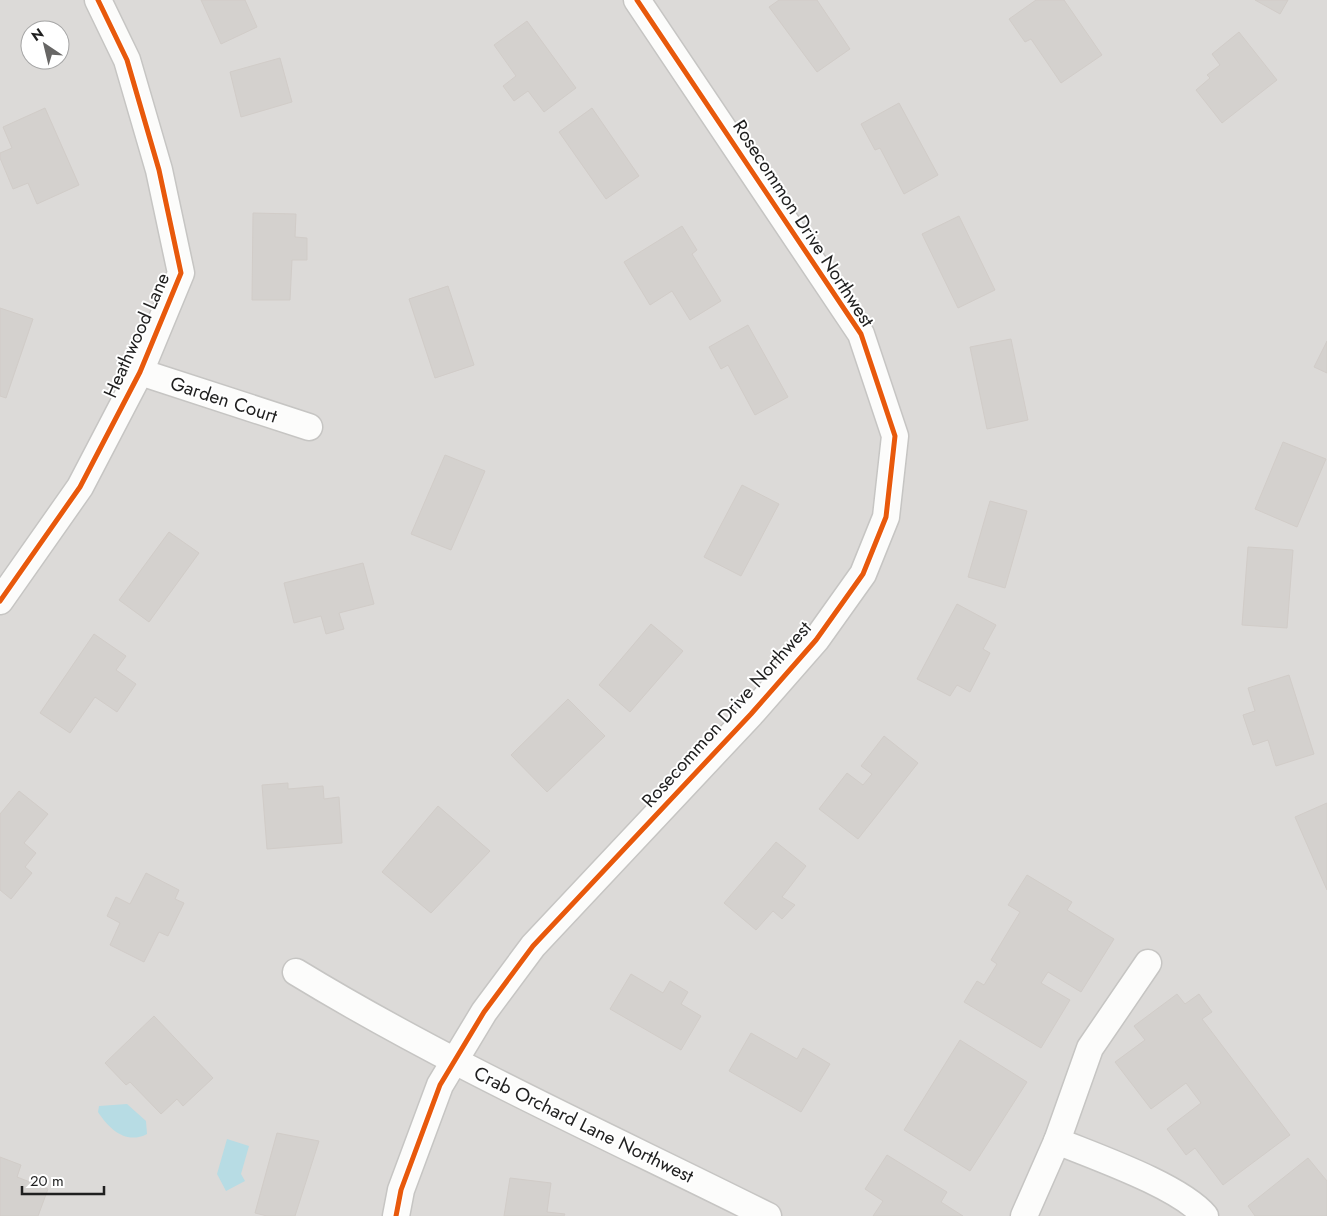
<svg xmlns="http://www.w3.org/2000/svg" width="1327" height="1216" font-family="Jost,sans-serif">
  <style>
    .residential { fill: #dcdad8; fill-rule: evenodd }
    .water { fill: #b7dce4 }
    .building { fill: #d4d1ce; stroke: #d1ccc8 }
    .lines { fill: none; stroke-linecap: round; stroke-linejoin: round }
    .minor-casing { stroke: #c6c5c3; stroke-width: 29 }
    .minor { stroke: #fcfcfb; stroke-width: 26 }
    .cycleway-casing { stroke: #fff; stroke-width: 8 }
    .cycleway { stroke: #e8590c; stroke-width: 5 }
    .labels { text-anchor: middle; stroke-width: 4; stroke-linejoin: round; paint-order: stroke }
    .street-label { font-size: 19px; fill: #1f1f1f; stroke: #fff }
  </style>
  <rect width="100%" height="100%" fill="#edebe7"/>
  <!-- residential -->
  <path class="residential" d="M0,0H1327V1216H0ZM30,30H60V60H30Z"/>
  <!-- water -->
  <g class="water">
    <path d="M127,1104L146,1121L147,1134C126,1145 109,1129 98,1112L99,1106Z"/>
    <polygon points="227,1139 249,1146 241,1174 245,1181 226,1191 217,1174"/>
  </g>
  <!-- building -->
  <g class="building">
    <polygon points="201,0 245,0 257,27 221,44"/>
    <polygon points="779,0 817,0 850,49 817,72 769,7"/>
    <polygon points="1036,0 1064,0 1102,55 1061,83 1031,39 1025,42 1009,19"/>
    <polygon points="1255,0 1288,0 1280,14"/>
    <polygon points="527,21 576,88 544,112 528,91 514,101 503,86 516,76 494,45"/>
    <polygon points="1239,32 1277,80 1222,123 1196,90 1210,78 1207,75 1220,65 1212,54"/>
    <polygon points="280,58 292,102 241,117 230,72"/>
    <polygon points="899,103 938,175 904,194 880,148 875,150 861,124"/>
    <polygon points="45,108 79,185 37,204 28,183 13,189 0,158 0,153 12,148 3,127"/>
    <polygon points="592,108 639,176 606,199 559,132"/>
    <polygon points="253,213 296,214 295,237 307,238 307,260 292,260 290,300 252,300"/>
    <polygon points="959,216 995,290 958,308 922,234"/>
    <polygon points="682,226 697,250 692,254 721,301 690,320 672,291 650,305 624,262"/>
    <polygon points="448,286 474,365 435,378 409,299"/>
    <polygon points="0,308 33,319 6,398 0,396"/>
    <polygon points="748,325 788,397 755,415 728,365 721,369 709,347"/>
    <polygon points="1011,339 1028,420 987,429 970,347"/>
    <polygon points="1327,341 1327,373 1314,367"/>
    <polygon points="1283,442 1326,459 1297,527 1255,509"/>
    <polygon points="445,455 485,471 451,550 411,534"/>
    <polygon points="742,485 779,504 741,576 704,557"/>
    <polygon points="990,501 1027,511 1005,588 968,577"/>
    <polygon points="169,532 199,553 149,622 119,600"/>
    <polygon points="1248,547 1293,550 1287,628 1242,625"/>
    <polygon points="363,563 374,604 339,613 344,629 326,634 321,616 294,623 284,583"/>
    <polygon points="957,604 996,625 983,649 990,653 970,692 957,685 950,696 917,679"/>
    <polygon points="651,624 683,651 630,712 599,685"/>
    <polygon points="94,634 126,656 116,670 136,684 117,712 95,697 70,733 40,713"/>
    <polygon points="1289,675 1314,754 1276,766 1268,740 1253,745 1243,715 1255,711 1248,688"/>
    <polygon points="568,699 605,736 547,792 511,755"/>
    <polygon points="884,736 918,763 858,839 819,809 847,773 863,785 872,774 861,766"/>
    <polygon points="288,783 288,789 323,786 324,799 339,797 342,843 267,849 262,785"/>
    <polygon points="19,791 48,814 24,843 36,853 25,867 32,873 11,899 0,890 0,814"/>
    <polygon points="1327,803 1327,890 1295,817"/>
    <polygon points="438,806 490,851 431,913 382,872"/>
    <polygon points="776,842 806,866 782,897 795,905 782,919 773,911 756,930 724,903"/>
    <polygon points="146,873 179,890 175,899 184,903 168,936 159,932 144,962 110,945 120,923 107,916 116,897 130,904"/>
    <polygon points="1027,875 1072,902 1067,910 1114,939 1081,992 1048,972 1041,983 1070,1000 1041,1048 964,1002 977,981 984,985 997,964 991,960 1020,912 1008,905"/>
    <polygon points="631,974 663,993 670,981 688,992 681,1004 701,1016 681,1050 610,1009"/>
    <polygon points="1177,994 1185,1004 1199,994 1212,1012 1202,1019 1290,1135 1223,1185 1195,1148 1186,1155 1167,1129 1201,1103 1186,1083 1151,1109 1115,1062 1145,1040 1134,1026"/>
    <polygon points="154,1016 213,1078 183,1106 177,1099 161,1114 130,1082 126,1085 105,1063"/>
    <polygon points="751,1033 797,1059 803,1048 830,1064 801,1112 729,1071"/>
    <polygon points="960,1040 1027,1082 970,1171 904,1130"/>
    <polygon points="277,1133 319,1141 295,1216 267,1216 255,1213"/>
    <polygon points="887,1155 947,1192 941,1202 963,1216 873,1216 883,1201 865,1189"/>
    <polygon points="0,1157 21,1165 17,1177 48,1189 38,1216 0,1216"/>
    <polygon points="1308,1158 1327,1181 1327,1216 1255,1216 1248,1206"/>
    <polygon points="510,1178 551,1183 547,1212 565,1214 564,1216 504,1216"/>
  </g>
  <g class="lines">
    <!-- minor casing -->
    <g class="minor-casing">
      <g id="minor">
        <polyline points="140,372 309,427"/>
        <polyline points="0,601 80,487 140,372 181,273 159,170 127,60 98,0"/>
        <path d="M296,972C447,1064 610,1137 768,1216"/>
        <path d="M1057,1141C1096,1157 1180,1186 1205,1216"/>
        <polyline points="396,1216 401,1190 440,1085 484,1012 533,946 751,714 816,640 863,574 886,517 895,436 861,334 637,0"/>
        <polyline points="1024,1216 1057,1141 1090,1048 1148,963"/>
      </g>
    </g>
    <!-- minor -->
    <use href="#minor" class="minor"/>
    <!-- cycleway casing -->
    <g class="cycleway-casing">
      <g id="cycleway">
        <polyline points="0,601 80,487 140,372 181,273 159,170 127,60 98,0"/>
        <polyline points="396,1216 401,1190 440,1085 484,1012 533,946 751,714 816,640 863,574 886,517 895,436 861,334 637,0"/>
      </g>
    </g>
    <!-- cycleway -->
    <use href="#cycleway" class="cycleway"/>
  </g>
  <g class="labels">
    <!-- street labels -->
    <g class="street-label">
      <text transform="translate(804 223) rotate(57)" y="7">Rosecommon Drive Northwest</text>
      <text transform="translate(136 335) rotate(-66)" y="7">Heathwood Lane</text>
      <text transform="translate(224 399) rotate(18)" y="7">Garden Court</text>
      <text transform="translate(726 714) rotate(-48)" y="7">Rosecommon Drive Northwest</text>
      <text transform="translate(584 1124) rotate(26)" y="7">Crab Orchard Lane Northwest</text>
    </g>
  </g>
  <!-- north arrow -->
  <g transform="translate(45 45) rotate(325)"><circle r="24" fill="#ffffff" stroke="#a5a5a5"/>
  <path d="M0-4L9 19L0 12L-9 19Z" fill="#676665"/>
  <text y="-8" font-size="14" font-weight="bold" text-anchor="middle" fill="#1f1f1f">N</text>
  </g>
  <!-- scale -->
  <path d="M22 1186v8h82v-8" fill="none" stroke="#1f1f1f" stroke-width="2.5"/>
  <text x="30" y="1186" font-size="15" fill="#1f1f1f" stroke="#ffffff" stroke-width="4" paint-order="stroke">20 m</text>
</svg>
